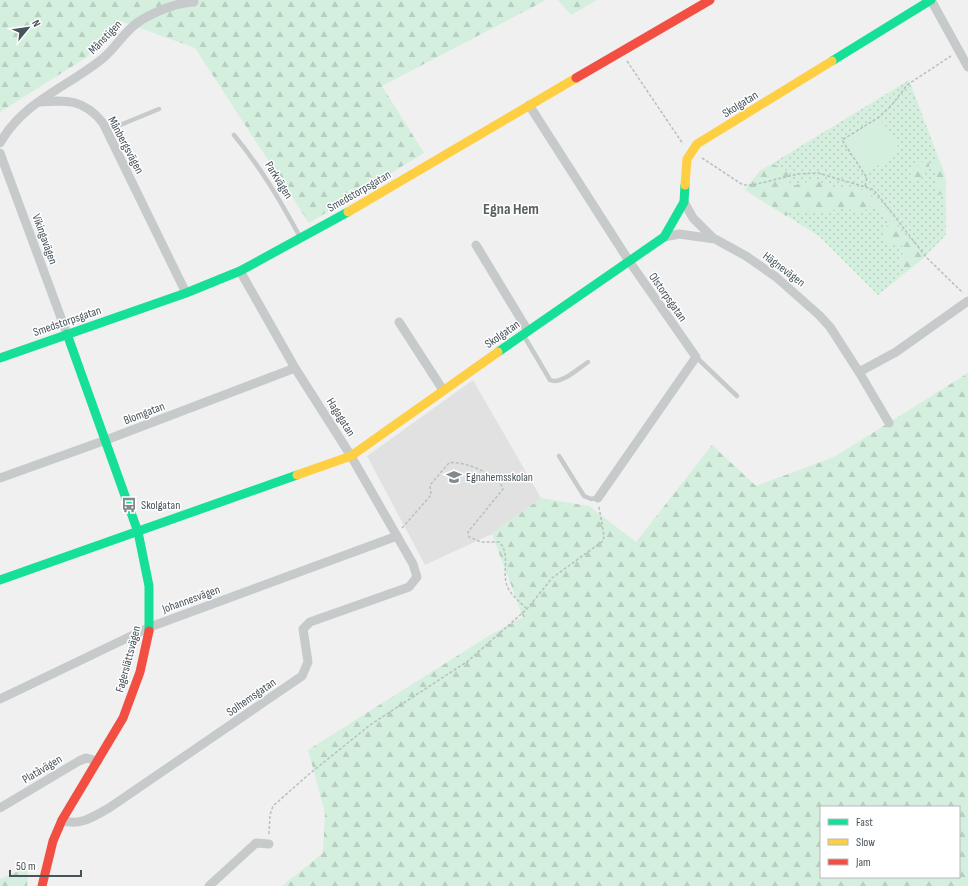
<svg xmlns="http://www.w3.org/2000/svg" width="968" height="886" font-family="'Sofia Sans Condensed',sans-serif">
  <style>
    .education { fill: #e2e1e1 }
    .grass { fill: url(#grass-dots) }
    .forest { fill: url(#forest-firs); fill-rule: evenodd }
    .pitch { fill: #d4efdd }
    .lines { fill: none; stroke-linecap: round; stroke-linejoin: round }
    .path { stroke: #b6c1bd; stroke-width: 1.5; stroke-dasharray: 3 2; stroke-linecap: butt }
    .lane { stroke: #c7cacb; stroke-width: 4.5 }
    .street { stroke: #c7cacb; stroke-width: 9 }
    .fast { stroke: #16e098; stroke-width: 9 }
    .slow { stroke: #ffcf43; stroke-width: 9 }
    .jam { stroke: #f24e42; stroke-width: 9 }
    .labels { text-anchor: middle; stroke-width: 3; stroke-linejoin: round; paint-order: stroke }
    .street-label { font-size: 12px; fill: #47535b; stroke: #fff }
    .poi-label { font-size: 12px; fill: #47535b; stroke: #fff; text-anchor: start }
    .district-label { font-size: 16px; font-weight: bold; fill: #5b6063; stroke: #fff }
  </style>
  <defs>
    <pattern id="grass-dots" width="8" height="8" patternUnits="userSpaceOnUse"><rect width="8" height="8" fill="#d4efdd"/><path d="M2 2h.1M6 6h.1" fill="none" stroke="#b7cfc0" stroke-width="1.8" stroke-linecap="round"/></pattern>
    <pattern id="forest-firs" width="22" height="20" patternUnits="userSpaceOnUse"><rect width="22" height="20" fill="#d4efdd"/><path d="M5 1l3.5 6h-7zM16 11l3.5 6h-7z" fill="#b7cfc0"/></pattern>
  </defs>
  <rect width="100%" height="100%" fill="#f0f0f0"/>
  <!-- education -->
  <polygon class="education" points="473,380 541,498 492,534 425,565 367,456"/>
  <!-- grass -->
  <polygon class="grass" points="909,80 945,175 946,235 922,259 878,295 819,236 745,190 760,171"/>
  <!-- forest -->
  <g class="forest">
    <polygon points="0,0 546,0 382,86 424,153 309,223 195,48 118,20 87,57 0,112"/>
    <polygon points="558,0 597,0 571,15"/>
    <polygon points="924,160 929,163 929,169 925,172 920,180 913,179 910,173"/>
    <path d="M935,160L940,161C943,171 950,187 943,195L938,194L935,190L938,181L933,166Z"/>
    <path d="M773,164L788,171L791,177L789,183L792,186L815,180L834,187H849L866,191L879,202L923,258L907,272L900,261L904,249L901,244H890C880,235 884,232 890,222L874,205L871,206L862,213L841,207C825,215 809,212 791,211L786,216L745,190L760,171Z"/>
    <path d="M968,373V886H282L323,853L325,813L308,750L487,637L523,617L492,534L541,498L589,506L636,542L712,445L756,486L834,457ZM821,807H959V877H821Z"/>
    <polygon points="28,867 27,886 0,886 0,879"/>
  </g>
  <!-- pitch -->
  <polygon class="pitch" points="880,118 901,151 865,174 844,140"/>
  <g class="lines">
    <!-- path -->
    <g class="path">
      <polyline points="627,61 683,144"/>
      <polyline points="702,158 743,185 753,185 798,174 818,173 872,189 878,195 926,257 963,293"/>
      <polyline points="865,186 867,178 842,140 879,117 891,106 907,85 951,56"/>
      <path d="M402,528L431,495L430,485L449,463C463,460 499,475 503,489L468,532L469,537L481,542H499C510,552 503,569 506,582C508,593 520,602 527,609"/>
      <polyline points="269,834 270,815 273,806 308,775 370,725 468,661 527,609 552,578 603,541 604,536 599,507"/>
    </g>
    <!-- lane -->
    <g class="lane">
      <polyline points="108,130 159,109"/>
      <path d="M234,135C261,168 280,200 300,237"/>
      <path d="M524,336L550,380C561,385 579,368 588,362"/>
      <polyline points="696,357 737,396"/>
      <polyline points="559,456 584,496 591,499 598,498"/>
    </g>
    <!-- street -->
    <g class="street">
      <polyline points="931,0 968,67"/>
      <path d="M39,102C68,100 84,99 103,123L186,293"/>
      <polyline points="529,105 629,261 696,357 598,498"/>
      <path d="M0,143C24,101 66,88 102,59C117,47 125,29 143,19C159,10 175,3 194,2"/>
      <polyline points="0,153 67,334"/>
      <polyline points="684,202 693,218 712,237"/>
      <polyline points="664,237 679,234 715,239 746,256 776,277 819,315 830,327 859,372 896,352 968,301"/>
      <polyline points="476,245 528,331"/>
      <polyline points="399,322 443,390"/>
      <polyline points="859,372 889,423"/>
      <polyline points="0,478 106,440 295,368"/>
      <polyline points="0,699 150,627 397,536"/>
      <polyline points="0,808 79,761 86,758 98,761"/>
      <path d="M62,820C80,827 94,816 109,808L302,676L308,662L303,629L310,622L409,587L417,577L413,564L351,456L295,368L240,271"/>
      <polyline points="209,886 256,843 269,844"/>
    </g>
    <!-- fast -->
    <g class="fast">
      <polyline points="832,61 931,0"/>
      <polyline points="67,334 138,532 149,586 149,631"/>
      <polyline points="498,352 664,237 684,202 685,185"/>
      <polyline points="0,358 186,293 240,271 348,212"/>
      <polyline points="0,580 297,475"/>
    </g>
    <!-- slow -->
    <g class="slow">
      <polyline points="685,185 687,159 697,144 832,61"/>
      <polyline points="348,212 576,78"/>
      <polyline points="297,475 351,456 498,352"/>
    </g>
    <!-- jam -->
    <g class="jam">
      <polyline points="576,78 710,0"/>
      <polyline points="42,886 53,841 62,820 123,718 140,672 149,631"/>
    </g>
  </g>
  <!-- icons -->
  <defs>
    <g id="school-bare" transform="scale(1.2)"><path d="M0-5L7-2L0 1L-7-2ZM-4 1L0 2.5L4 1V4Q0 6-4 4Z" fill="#828a8f" stroke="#fff" stroke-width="2.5" paint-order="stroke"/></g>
    <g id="bus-bare" transform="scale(1.2)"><path d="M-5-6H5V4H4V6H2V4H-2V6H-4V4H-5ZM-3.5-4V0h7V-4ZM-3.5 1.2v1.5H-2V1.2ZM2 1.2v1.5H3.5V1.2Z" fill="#828a8f" stroke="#fff" stroke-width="2.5" paint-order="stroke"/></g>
  </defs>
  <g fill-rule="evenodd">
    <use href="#school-bare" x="454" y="477"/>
    <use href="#bus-bare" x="129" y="505"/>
  </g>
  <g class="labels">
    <!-- street labels -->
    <g class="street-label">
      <text transform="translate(105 37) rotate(-46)" y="4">Månstigen</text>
      <text transform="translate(740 104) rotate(-32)" y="4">Skolgatan</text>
      <text transform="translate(126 145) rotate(62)" y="4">Månbergsvägen</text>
      <text transform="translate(279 180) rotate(58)" y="4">Parkvägen</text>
      <text transform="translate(359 191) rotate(-30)" y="4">Smedstorpsgatan</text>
      <text transform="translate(45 239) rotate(70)" y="4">Vikingavägen</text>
      <text transform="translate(784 269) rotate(37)" y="4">Hägnevägen</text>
      <text transform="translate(668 297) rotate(55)" y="4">Olstorpsgatan</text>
      <text transform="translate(67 321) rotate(-19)" y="4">Smedstorpsgatan</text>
      <text transform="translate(502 334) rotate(-35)" y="4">Skolgatan</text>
      <text transform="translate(144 413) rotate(-21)" y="4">Blomgatan</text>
      <text transform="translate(341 417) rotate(58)" y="4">Hagagatan</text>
      <text transform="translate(191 599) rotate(-20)" y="4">Johannesvägen</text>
      <text transform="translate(128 659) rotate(-75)" y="4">Fagerslättsvägen</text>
      <text transform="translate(251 697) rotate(-35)" y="4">Solhemsgatan</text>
      <text transform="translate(42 769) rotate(-31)" y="4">Platåvägen</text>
    </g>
    <!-- poi labels -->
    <g class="poi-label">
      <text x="466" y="481">Egnahemsskolan</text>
      <text x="141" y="509">Skolgatan</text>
    </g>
    <!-- district labels -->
    <g class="district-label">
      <text x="511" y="214">Egna Hem</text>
    </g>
  </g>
  <!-- legend -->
  <rect x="820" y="806" width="140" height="72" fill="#ffffff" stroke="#b5babd"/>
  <rect x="828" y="819" width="20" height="6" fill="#16e098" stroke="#b5babd"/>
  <text x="856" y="826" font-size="12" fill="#47535b">Fast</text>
  <rect x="828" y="839" width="20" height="6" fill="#ffcf43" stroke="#b5babd"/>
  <text x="856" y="846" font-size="12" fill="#47535b">Slow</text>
  <rect x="828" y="859" width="20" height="6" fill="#f24e42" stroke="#b5babd"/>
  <text x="856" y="866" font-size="12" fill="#47535b">Jam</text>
  <!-- north arrow -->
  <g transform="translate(28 28) rotate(61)" stroke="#ffffff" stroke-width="3" paint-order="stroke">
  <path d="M0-3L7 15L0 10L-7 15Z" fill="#47535b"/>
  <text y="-6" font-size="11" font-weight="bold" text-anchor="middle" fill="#47535b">N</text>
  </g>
  <!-- scale -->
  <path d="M10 870v6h71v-6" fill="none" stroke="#47535b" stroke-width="2"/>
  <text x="16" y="870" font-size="12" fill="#47535b" stroke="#ffffff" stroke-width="3" paint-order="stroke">50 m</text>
</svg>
